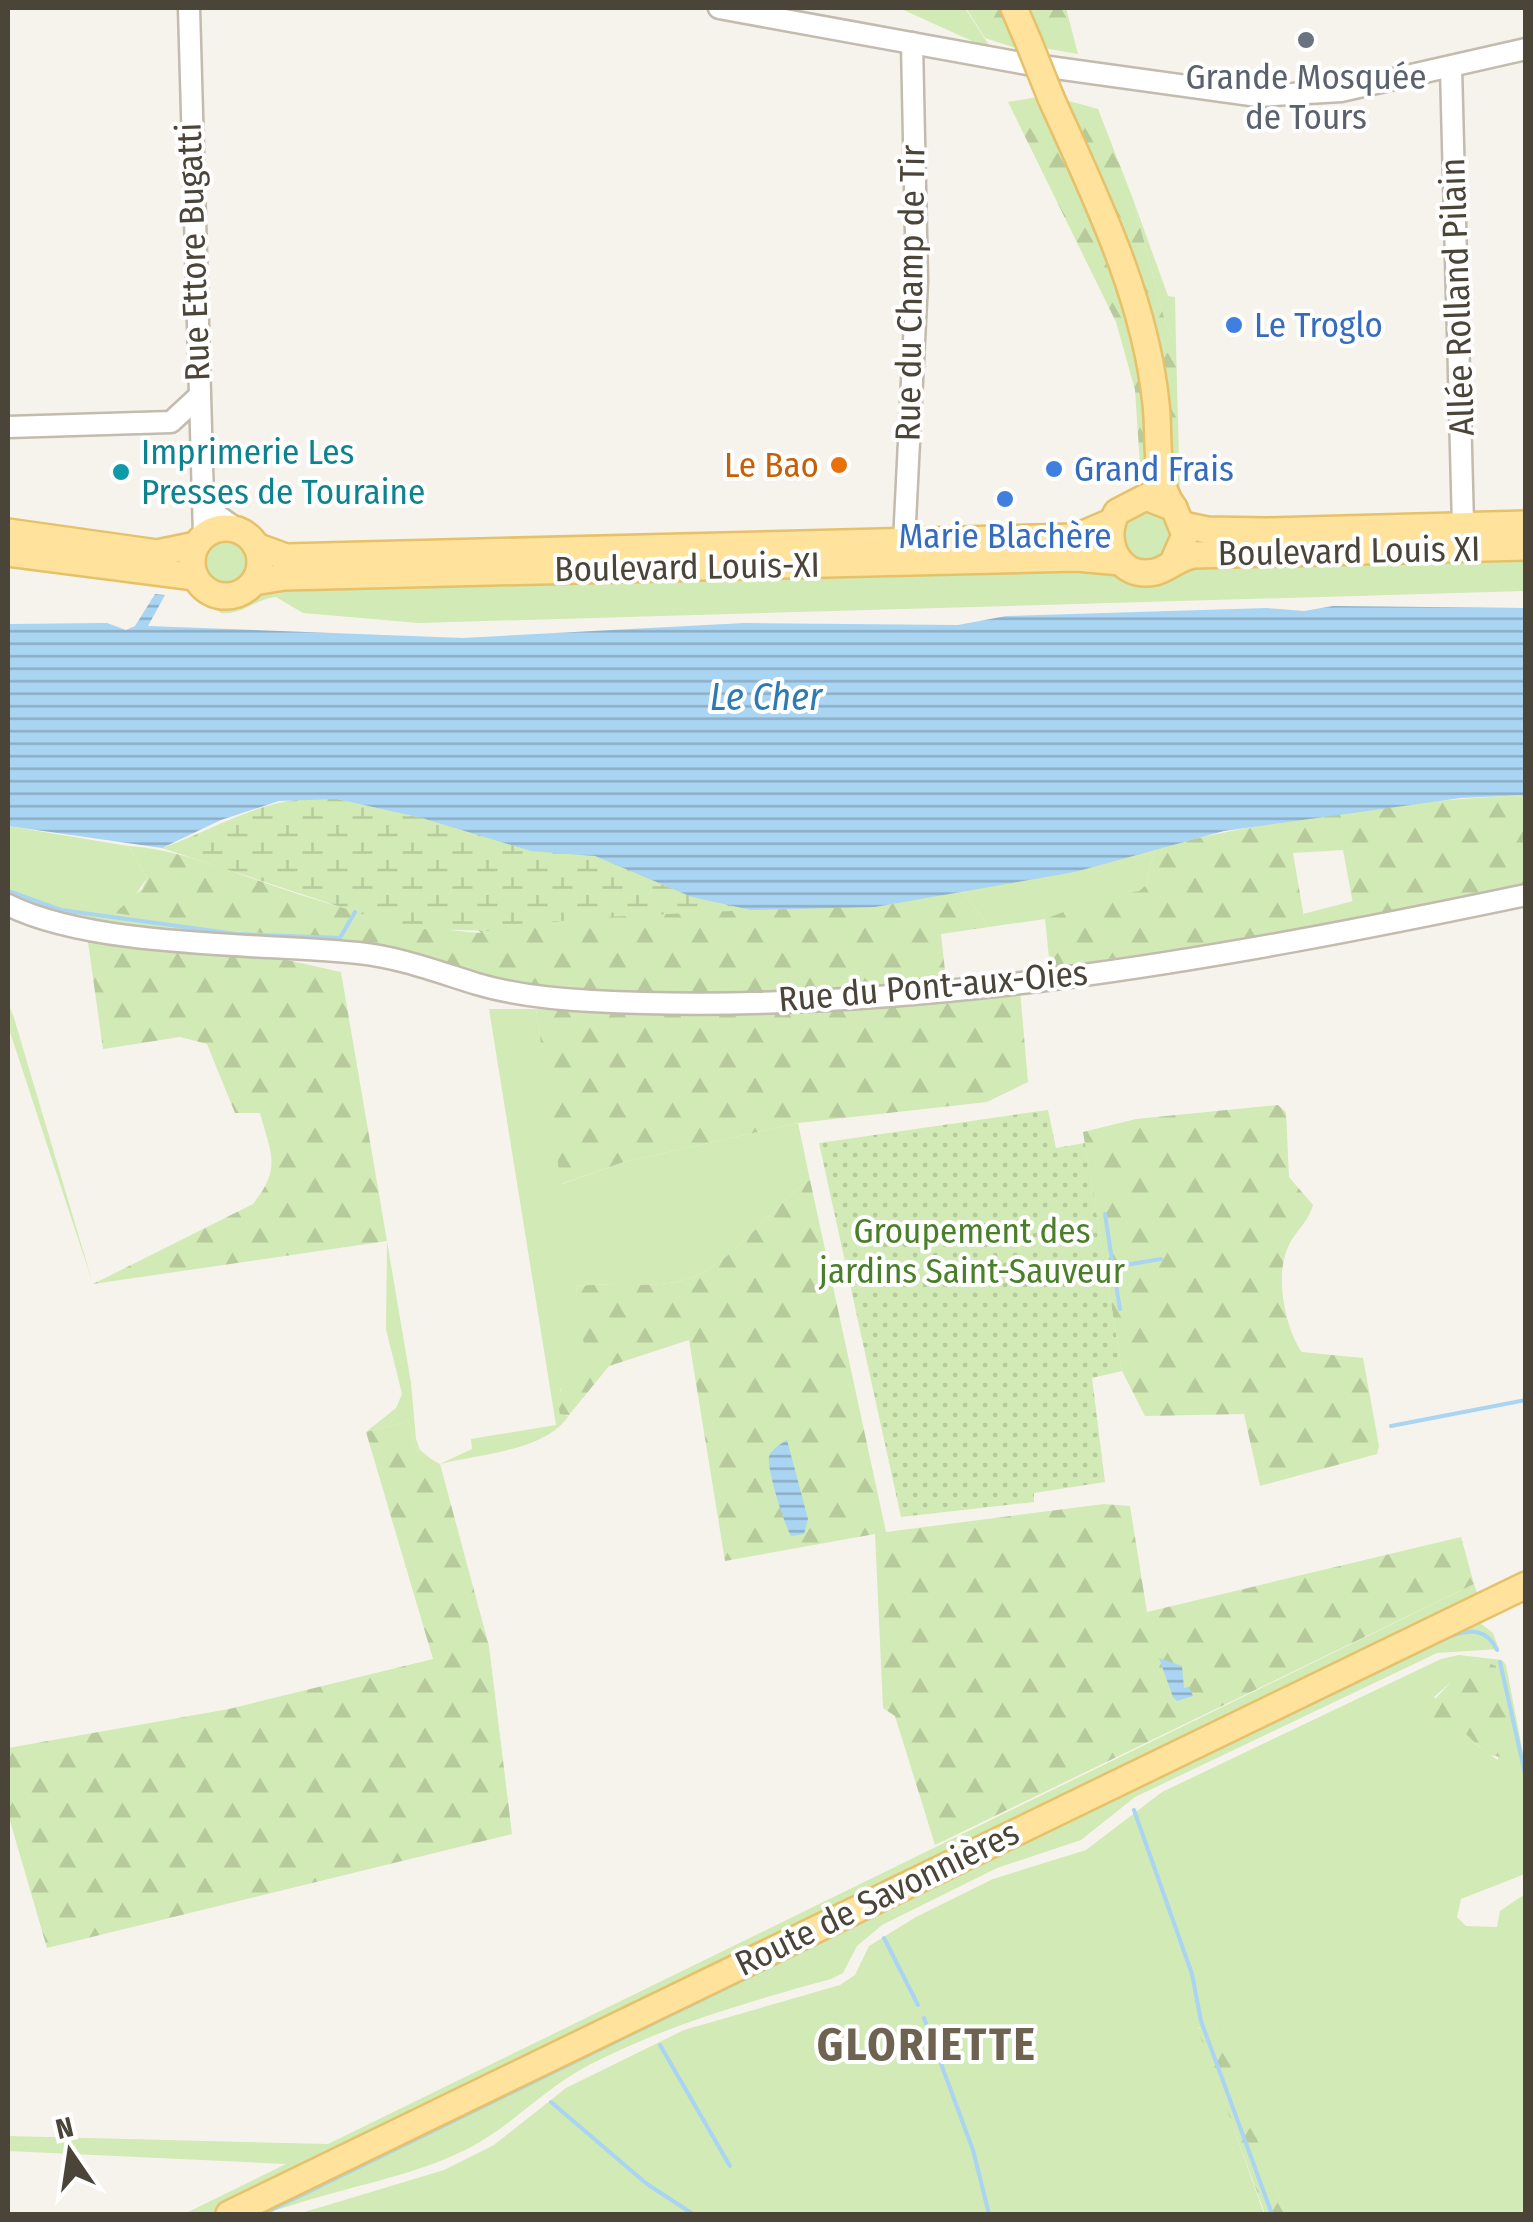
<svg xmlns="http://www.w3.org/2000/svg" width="1533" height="2222" font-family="'Fira Sans Condensed',sans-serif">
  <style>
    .grass { fill: #d2eab5; fill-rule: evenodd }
    .forest { fill: url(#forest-firs) }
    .wetland { fill: url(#wetland-marsh) }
    .garden { fill: url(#garden-dots) }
    .water { fill: url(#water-rules) }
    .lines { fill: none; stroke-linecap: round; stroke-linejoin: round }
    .stream { stroke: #a9d4f2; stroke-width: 4 }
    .minor-casing { stroke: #c2bbae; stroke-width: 25 }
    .major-casing { stroke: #e6c16a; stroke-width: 30 }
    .minor { stroke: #fff; stroke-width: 20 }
    .major { stroke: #ffe39c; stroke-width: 25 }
    .major-bridge-casing { stroke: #e6c16a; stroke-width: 30; stroke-linecap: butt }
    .major-bridge { stroke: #ffe39c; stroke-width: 25 }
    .worship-dot { fill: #6b7280; stroke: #fff; stroke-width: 4 }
    .shop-dot { fill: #3f7fe0; stroke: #fff; stroke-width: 4 }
    .food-dot { fill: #e8710a; stroke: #fff; stroke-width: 4 }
    .culture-dot { fill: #0f9aa8; stroke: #fff; stroke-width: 4 }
    .labels { text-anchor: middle; stroke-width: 8; stroke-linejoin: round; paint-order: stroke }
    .worship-label { font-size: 35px; fill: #5b616d; stroke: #fff }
    .street-label { font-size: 35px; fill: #4b4439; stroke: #fff }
    .shop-label { font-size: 35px; fill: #366cbe; stroke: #fff; text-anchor: start }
    .culture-label { font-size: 35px; fill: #0d838f; stroke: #fff; text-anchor: start }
    .food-label { font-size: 35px; fill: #c56008; stroke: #fff; text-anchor: end }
    .park-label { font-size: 35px; fill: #4a7f2a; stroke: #fff }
    .water-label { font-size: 38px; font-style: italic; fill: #2e7ab2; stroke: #fff }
    .district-label { font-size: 45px; font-weight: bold; letter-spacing: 2.5px; fill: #6e6250; stroke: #fff }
  </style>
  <defs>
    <pattern id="forest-firs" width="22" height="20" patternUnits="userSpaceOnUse" patternTransform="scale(2.5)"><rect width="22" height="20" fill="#d2eab5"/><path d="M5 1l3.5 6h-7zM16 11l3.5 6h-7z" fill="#b6ca9c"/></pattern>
    <pattern id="wetland-marsh" width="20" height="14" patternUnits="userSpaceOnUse" patternTransform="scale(2.5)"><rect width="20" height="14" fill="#d2eab5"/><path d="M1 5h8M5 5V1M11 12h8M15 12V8" fill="none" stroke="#b6ca9c"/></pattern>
    <pattern id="garden-dots" width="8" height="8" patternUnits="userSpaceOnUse" patternTransform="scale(2.5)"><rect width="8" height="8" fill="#d2eab5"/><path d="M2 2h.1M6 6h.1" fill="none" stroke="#b6ca9c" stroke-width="1.8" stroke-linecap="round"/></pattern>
    <pattern id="water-rules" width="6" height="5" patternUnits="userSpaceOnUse" patternTransform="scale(2.5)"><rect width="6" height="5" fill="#a9d4f2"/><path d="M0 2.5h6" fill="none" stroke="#8caec5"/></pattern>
  </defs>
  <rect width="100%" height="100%" fill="#f6f3ec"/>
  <!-- grass -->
  <g class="grass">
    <polygon points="899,8 965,8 992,50"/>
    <polygon points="1133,199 1168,296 1175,297 1176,345 1166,325"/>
    <polygon points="1140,508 1164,514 1174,535 1160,560 1141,563 1122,549 1122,522"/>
    <circle cx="226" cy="561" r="22"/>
    <path d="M1526,556L1525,591L419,623L303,613L276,597C255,599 241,616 221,613L190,588C216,607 231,606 259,590L1179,570L1201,565L1202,569L1247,568V564Z"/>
    <polygon points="8,826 128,846 147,878 134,897 307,937 387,950 67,919 8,898"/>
    <polygon points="1155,848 1146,885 1139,891 1045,919 989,927 961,889 1075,872"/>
    <polygon points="1353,901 1356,920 1306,929 1303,914"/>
    <polygon points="8,1003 14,1018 93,1284 8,1026"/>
    <path d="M489,1009H536L562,1184L624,1162L798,1123L810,1180C767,1209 730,1269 684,1280C651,1289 611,1282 576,1286L586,1353L560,1390L566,1416L569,1415C547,1451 479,1454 440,1464L472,1449L471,1439L556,1425Z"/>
    <polygon points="387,1241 411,1383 416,1439 420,1450 435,1462 418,1452 409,1421 366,1432 396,1408 402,1394 386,1329"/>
    <polygon points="1474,1584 1477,1593 216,2214 184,2214 286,2164 8,2151 8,2136 328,2144"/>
    <path d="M1480,1623L1493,1633L1499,1649L1437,1653L1135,1797L1081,1840L997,1868L882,1925L857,1946L843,1973L831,1979C747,2002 667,2025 589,2065C549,2086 520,2117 483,2140C434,2170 374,2181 319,2197C292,2204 274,2214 246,2214L1469,1624Z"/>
    <path d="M1459,1655L1502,1660L1506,1665L1525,1764V1874L1461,1899L1457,1917L1466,1926L1497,1927L1500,1911L1525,1894V2214H1286L1216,2029L1198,2027L1264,2214H298L444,2170L494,2145L566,2088L684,2030L840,1985L855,1975L869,1946L916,1917L993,1879L1086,1850L1162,1792L1441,1659ZM1496,1666L1501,1695L1498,1760L1479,1747L1434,1697L1450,1683Z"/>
  </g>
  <!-- forest -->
  <g class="forest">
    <polygon points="966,8 1002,8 1019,49 985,38"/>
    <polygon points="1027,8 1066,8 1078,54 1044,48"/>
    <path d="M1038,97C1084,204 1140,309 1145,427C1146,445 1149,463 1141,480L1135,390L1116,322L1008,102Z"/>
    <polygon points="1069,101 1098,109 1133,199 1166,325 1176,345 1180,498 1169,482 1162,360 1148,301"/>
    <path d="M1525,795V887L1356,920L1343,850L1293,853L1306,929L1050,968L1045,919L1103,897L1139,891L1146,885L1155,848C1276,818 1401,801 1525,795Z"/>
    <path d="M337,799L422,818L531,851L567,852L875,907L961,889L989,927L941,934L946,980L684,997L616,996L504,986L387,950L115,913L142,889L147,878L128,846C182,850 226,870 277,887C345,910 409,928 481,933Z"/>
    <path d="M87,935L255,953L341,972L387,1241L93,1284L253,1204C282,1168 271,1154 260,1113H235L207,1044L180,1037L103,1049Z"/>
    <polygon points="1020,990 1028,1082 987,1102 798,1123 624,1162 561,1184 536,1009 597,1012 598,1007"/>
    <path d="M1278,1105L1286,1112L1289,1177L1313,1205C1307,1224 1297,1229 1289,1245C1274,1273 1285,1329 1302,1352L1363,1358L1379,1446L1377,1454L1260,1486L1244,1414L1145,1416L1122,1371L1083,1132L1136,1119Z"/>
    <path d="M810,1180L886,1532L1104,1504L1130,1506L1147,1612L1461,1537L1474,1584L935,1845L895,1716L883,1708L875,1534L725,1561L689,1340L609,1366L569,1415L560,1414C553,1389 572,1371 585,1353L576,1286C611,1282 651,1289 684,1280C730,1269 767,1209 810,1180Z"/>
    <polygon points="409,1421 418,1452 440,1464 489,1646 512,1834 47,1948 8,1814 8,1748 229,1709 433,1659 366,1432"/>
    <polygon points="1457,1660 1481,1660 1496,1666 1516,1750 1508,1758 1488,1755 1464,1732 1443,1732 1425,1710 1450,1683 1449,1672"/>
    <polygon points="1206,2020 1213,2023 1222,2042 1286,2214 1265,2214 1199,2033 1199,2023"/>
  </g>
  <!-- wetland -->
  <path class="wetland" d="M337,799L595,856L692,897L751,910L585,918L546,923L523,932L423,929L374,918L162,848C224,826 266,793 337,799Z"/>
  <!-- garden -->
  <polygon class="garden" points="1048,1110 1056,1148 1085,1143 1122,1371 1092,1378 1105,1482 1034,1493 1034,1502 901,1517 819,1143"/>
  <!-- water -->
  <g class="water">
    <polygon points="155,594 165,595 148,626 463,638 744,623 958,625 1006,616 1267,608 1304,611 1333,606 1525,608 1525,795 1461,798 1224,831 1075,872 875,907 751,910 692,897 595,856 531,851 422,818 337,799 279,801 221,820 162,848 8,826 8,624 107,623 126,630 135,626"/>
    <path d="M787,1440L808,1519L804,1534L791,1536C784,1523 767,1470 769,1457C771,1449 781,1444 787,1440Z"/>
    <polygon points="1159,1658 1182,1666 1184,1688 1189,1687 1193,1696 1177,1701 1173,1697"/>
  </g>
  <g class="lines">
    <!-- stream -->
    <g class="stream">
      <polyline points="8,891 61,910 236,934 340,938 355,912"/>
      <polyline points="1105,1214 1113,1267"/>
      <polyline points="1120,1309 1113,1267 1161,1259"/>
      <polyline points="1391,1426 1526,1400"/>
      <polyline points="1500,1662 1526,1778"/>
      <path d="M1213,1751L1451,1636C1472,1629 1487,1629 1497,1650"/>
      <polyline points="1134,1810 1192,1974 1201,2021 1272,2214"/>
      <polyline points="884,1938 918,2005"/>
      <polyline points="924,2018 973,2150 989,2214"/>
      <polyline points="660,2045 730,2166"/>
      <polyline points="551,2102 647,2184 693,2214"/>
      <polyline points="263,2214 1096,1807"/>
    </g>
    <!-- minor casing -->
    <g class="minor-casing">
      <g id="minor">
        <polyline points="189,8 204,535"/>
        <polyline points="719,8 1027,64 1258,96 1341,91 1526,49"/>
        <polyline points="1451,68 1463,525"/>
        <polyline points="8,427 171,422 198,397"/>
        <polyline points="207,499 217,515 235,528"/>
        <polyline points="904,542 917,281 912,43"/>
        <path d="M8,905C95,948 258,943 358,953C399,957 438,972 477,984C514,995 553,999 592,1001C905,1017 1220,959 1526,895"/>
      </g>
    </g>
    <!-- major casing -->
    <g class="major-casing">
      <g id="major">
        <polyline points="1014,8 1029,43"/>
        <path d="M1051,98C1095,196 1145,296 1156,404C1160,437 1153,481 1174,508"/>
        <polyline points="1183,525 1207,530 1266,531 1526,524"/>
        <circle cx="226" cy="562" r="34"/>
        <polyline points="8,532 157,553 196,545"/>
        <polyline points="256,546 286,557 1076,537 1111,522"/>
        <polyline points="8,553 195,577"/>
        <path d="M1173,562L1185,535L1174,508L1146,497L1117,512C1101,540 1118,580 1155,572C1169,568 1178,558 1193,555L1526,547"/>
        <polyline points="254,582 284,577 1077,558 1121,562"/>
        <polyline points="229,2214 1526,1585"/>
      </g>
    </g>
    <!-- minor -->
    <use href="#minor" class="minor"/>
    <!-- major -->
    <use href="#major" class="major"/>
    <!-- major-bridge casing -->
    <g class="major-bridge-casing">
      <polyline id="major-bridge" points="1029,43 1051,98"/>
    </g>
    <!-- major-bridge -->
    <use href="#major-bridge" class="major-bridge"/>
  </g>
  <!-- markers -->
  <circle class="worship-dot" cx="1306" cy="40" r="10"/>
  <g class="shop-dot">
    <circle cx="1234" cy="325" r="10"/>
    <circle cx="1054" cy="469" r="10"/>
    <circle cx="1005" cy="499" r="10"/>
  </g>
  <circle class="food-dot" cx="839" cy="465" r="10"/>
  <circle class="culture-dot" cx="121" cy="472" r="10"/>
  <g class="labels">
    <!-- worship labels -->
    <g class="worship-label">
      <text x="1306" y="89">Grande Mosquée<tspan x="1306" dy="40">de Tours</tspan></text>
    </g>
    <!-- street labels -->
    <g class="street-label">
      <text transform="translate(193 252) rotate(-92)" y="12">Rue Ettore Bugatti</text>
      <text transform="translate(910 293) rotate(-89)" y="12">Rue du Champ de Tir</text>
      <text transform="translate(1457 297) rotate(-92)" y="12">Allée Rolland Pilain</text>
      <text transform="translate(1349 551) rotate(-1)" y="12">Boulevard Louis XI</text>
      <text transform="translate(687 567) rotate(-1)" y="12">Boulevard Louis-XI</text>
      <text transform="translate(933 986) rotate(-5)" y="12">Rue du Pont-aux-Oies</text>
      <text transform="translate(877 1898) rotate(-26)" y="12">Route de Savonnières</text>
    </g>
    <!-- shop labels -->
    <g class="shop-label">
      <text x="1254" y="337">Le Troglo</text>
      <text x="1074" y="481">Grand Frais</text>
      <text x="1005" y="548" text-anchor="middle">Marie Blachère</text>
    </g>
    <!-- culture labels -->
    <g class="culture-label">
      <text x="141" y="464">Imprimerie Les<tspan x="141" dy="40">Presses de Touraine</tspan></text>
    </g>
    <!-- food labels -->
    <g class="food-label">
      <text x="819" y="477">Le Bao</text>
    </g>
    <!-- park labels -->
    <g class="park-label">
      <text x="972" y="1243">Groupement des<tspan x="972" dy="40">jardins Saint-Sauveur</tspan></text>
    </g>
    <!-- water labels -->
    <g class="water-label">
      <text x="766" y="710">Le Cher</text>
    </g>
    <!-- district labels -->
    <g class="district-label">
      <text x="927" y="2060">GLORIETTE</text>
    </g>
  </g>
  <!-- border -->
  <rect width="1533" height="2222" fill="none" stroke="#4b4439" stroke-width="20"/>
  <!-- north arrow -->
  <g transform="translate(70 2152) rotate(347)" stroke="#ffffff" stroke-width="8" paint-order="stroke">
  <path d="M0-8L18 38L0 25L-18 38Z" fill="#4b4439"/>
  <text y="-15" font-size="28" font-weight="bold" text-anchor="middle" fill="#4b4439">N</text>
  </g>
</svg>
